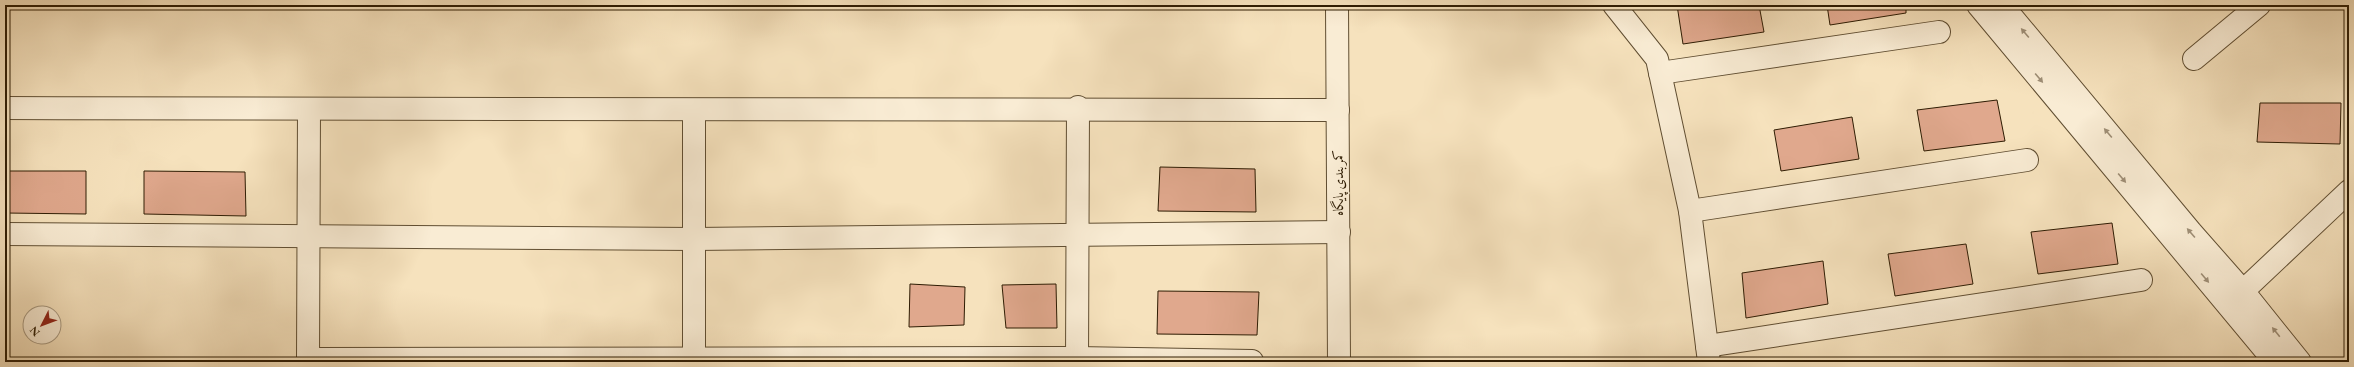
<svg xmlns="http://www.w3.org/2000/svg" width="2354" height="367" font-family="'EB Garamond',Amiri,serif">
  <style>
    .building { fill: #e0a88d; stroke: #2e1c03 }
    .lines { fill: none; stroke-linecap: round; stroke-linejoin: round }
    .minor-casing { stroke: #604e32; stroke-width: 24 }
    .minor { stroke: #f9ecd4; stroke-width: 22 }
    .oneway { fill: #9e8e76 }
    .labels { text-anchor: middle; stroke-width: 3; stroke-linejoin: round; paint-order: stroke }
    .street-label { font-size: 14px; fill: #2e1c03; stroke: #f9ecd4 }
  </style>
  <rect width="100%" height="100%" fill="#f6e2bd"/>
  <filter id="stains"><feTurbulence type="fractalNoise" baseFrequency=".005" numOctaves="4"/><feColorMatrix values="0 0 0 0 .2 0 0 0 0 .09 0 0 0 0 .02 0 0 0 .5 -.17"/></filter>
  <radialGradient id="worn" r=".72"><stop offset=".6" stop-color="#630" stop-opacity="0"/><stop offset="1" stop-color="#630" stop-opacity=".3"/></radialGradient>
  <!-- building -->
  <g class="building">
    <polygon points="1677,5 1759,5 1764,32 1683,44"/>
    <polygon points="1827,5 1906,5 1906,13 1830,25"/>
    <polygon points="1997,100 2005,141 1924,151 1917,110"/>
    <polygon points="2260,103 2341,103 2340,144 2257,142"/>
    <polygon points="1852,117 1859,159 1781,171 1774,130"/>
    <polygon points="1160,167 1255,169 1256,212 1158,211"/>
    <polygon points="5,171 86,171 86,214 5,213"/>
    <polygon points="144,171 245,172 246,216 144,214"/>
    <polygon points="2112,223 2118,264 2038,274 2031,232"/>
    <polygon points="1966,244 1973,284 1895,296 1888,254"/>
    <polygon points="1823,261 1828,304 1746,318 1742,273"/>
    <polygon points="910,284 965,287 964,325 909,327"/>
    <polygon points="1056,284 1057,328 1006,328 1002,285"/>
    <polygon points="1158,291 1259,292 1257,335 1157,334"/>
  </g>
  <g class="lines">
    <!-- minor casing -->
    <g class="minor-casing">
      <g id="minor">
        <polyline points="1337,5 1339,362"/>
        <polyline points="1614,5 1657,59 1690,211 1709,362"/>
        <polyline points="1978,5 2275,362"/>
        <polyline points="2002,5 2191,232 2243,291 2300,362"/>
        <polyline points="2194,59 2259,5"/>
        <polyline points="1660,73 1939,32"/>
        <path d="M5,108C449,111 893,106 1338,110"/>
        <polyline points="694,110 694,362"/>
        <polyline points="1690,211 2027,160"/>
        <polyline points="5,234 694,239 1339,232"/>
        <polyline points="2243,291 2349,191"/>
        <polyline points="1707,346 2141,280"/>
        <polyline points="308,359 1077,358 1252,361"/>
        <polyline points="308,362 309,110"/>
        <polyline points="1077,362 1078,107"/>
      </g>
    </g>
    <!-- minor -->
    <use href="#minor" class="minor"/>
  </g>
  <!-- one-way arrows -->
  <defs><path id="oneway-solid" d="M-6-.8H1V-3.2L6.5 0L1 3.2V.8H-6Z"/></defs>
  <g class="oneway">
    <use href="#oneway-solid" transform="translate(2025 33) rotate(-130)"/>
    <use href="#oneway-solid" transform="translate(2039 78) rotate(50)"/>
    <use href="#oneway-solid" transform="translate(2108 133) rotate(-130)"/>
    <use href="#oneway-solid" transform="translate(2122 178) rotate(50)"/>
    <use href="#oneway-solid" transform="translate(2191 233) rotate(-131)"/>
    <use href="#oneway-solid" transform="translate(2205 278) rotate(50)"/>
    <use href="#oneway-solid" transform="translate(2276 332) rotate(-129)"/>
  </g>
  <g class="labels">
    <!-- street labels -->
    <g class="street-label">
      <text transform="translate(1338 183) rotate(-90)" y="5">کمربندی پایگاه</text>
    </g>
  </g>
  <!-- margin -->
  <rect width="2354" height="367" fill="none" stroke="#f6e2bd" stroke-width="20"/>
  <rect x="6" y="6" width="2342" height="355" fill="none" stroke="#2e1c03" stroke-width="2"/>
  <rect x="10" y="10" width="2334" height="347" fill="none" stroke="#2e1c03"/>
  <!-- north arrow -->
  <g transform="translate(42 325) rotate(228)"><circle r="19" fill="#f9ecd4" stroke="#a89980"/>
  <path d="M0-3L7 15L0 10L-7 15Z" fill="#8f2418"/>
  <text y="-6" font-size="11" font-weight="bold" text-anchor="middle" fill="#2e1c03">N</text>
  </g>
  <rect width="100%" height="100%" filter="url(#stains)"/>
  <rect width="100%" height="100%" fill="url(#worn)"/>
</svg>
